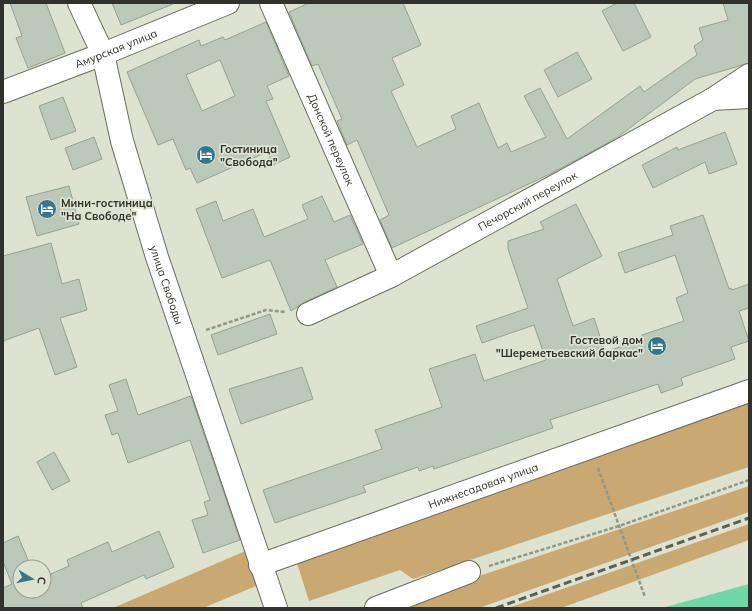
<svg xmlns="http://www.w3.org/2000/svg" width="752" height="611" font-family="Mulish,sans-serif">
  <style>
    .green { fill: #c9a971 }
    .water { fill: #70d7a6 }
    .building { fill: #bcc9ba; stroke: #95a192; fill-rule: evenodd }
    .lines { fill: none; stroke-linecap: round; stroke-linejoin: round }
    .minor-casing { stroke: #686d5d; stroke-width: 24 }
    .path { stroke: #939789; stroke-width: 2.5; stroke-dasharray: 4 2; stroke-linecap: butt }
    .minor { stroke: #fff; stroke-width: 22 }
    .rail { stroke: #5c5f55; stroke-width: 3; stroke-dasharray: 8 4; stroke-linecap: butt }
    .labels { text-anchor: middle; stroke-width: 3.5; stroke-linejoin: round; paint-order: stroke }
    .street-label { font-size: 11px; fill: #30322b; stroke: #dde3d0 }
    .poi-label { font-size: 11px; font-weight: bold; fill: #30322b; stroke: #dde3d0; text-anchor: start }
  </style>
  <rect width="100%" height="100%" fill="#dde3d0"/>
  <!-- green -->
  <g class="green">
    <polygon points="749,400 749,467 413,579 400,570 309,601 296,560"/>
    <polygon points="749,486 749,512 479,608 394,608 470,579"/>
    <polygon points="749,524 749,540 561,608 508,608"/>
    <polygon points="250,549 261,584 203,608 113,608"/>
  </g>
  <!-- water -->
  <polygon class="water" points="749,584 749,608 662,608"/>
  <!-- building -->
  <g class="building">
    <polygon points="10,3 46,3 65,53 28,68 16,38 22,36"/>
    <polygon points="112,3 173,3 173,4 121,25"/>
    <polygon points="309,3 403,3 421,45 392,58 404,85 391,91 417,147 456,129 451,116 479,103 498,148 507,143 511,152 546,137 524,96 540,88 567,139 640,86 644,92 697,55 694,46 703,40 699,28 728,20 723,3 749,3 749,63 695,79 615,139 550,174 392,248 380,220 389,215 357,140 347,145 337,121 342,119 318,64 312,66 289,12"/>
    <polygon points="617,3 634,3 651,37 623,51 602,11"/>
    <path d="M266,22L289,76L267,86L273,99L266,101L290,157L273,165L267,152L197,183L190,168L186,170L173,139L158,145L127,72L199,40L201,46L223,37L225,40ZM220,60L235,96L202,111L186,75Z"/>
    <polygon points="577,52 592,79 558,97 544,70"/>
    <polygon points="63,97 76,131 51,140 39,106"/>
    <polygon points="725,132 737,164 709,174 705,162 653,188 642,165 677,147 678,150"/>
    <polygon points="94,137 102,159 73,170 65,148"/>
    <polygon points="69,186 79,224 37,236 26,197"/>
    <polygon points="322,196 334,222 350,215 363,244 325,260 337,287 303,303 291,311 270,260 222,278 196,209 216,201 223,221 253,209 264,237 308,219 302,205"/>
    <polygon points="576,204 602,256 557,279 573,326 594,318 605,352 643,339 642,335 684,321 676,298 688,293 675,255 625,273 618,253 673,235 670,226 703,215 729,289 731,288 732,290 749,284 749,308 739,311 749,341 731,347 735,359 681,378 683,385 661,393 658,384 550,420 553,428 434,469 433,466 419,471 418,467 363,486 366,492 275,523 263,490 382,449 375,430 442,407 429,369 475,354 484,381 546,360 534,325 482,343 476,326 528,308 508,249 508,241 544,229 540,222"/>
    <polygon points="51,243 62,284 79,279 87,310 60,318 77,367 55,375 39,328 3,341 3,256"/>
    <polygon points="270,314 277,334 218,355 211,335"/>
    <polygon points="302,367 313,399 241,424 229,389"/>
    <polygon points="126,379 138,415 191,396 240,540 203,553 192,520 208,515 204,502 210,500 190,440 128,463 118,433 112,435 105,415 118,411 109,385"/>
    <polygon points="54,452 70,481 52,490 37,462"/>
    <polygon points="159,531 174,567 146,579 144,575 81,603 83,608 3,608 3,588 12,584 3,562 3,543 18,536 31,567 20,567 20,591 44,591 44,577 69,566 67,560 108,542 112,552"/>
  </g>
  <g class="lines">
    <!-- minor casing -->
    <g class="minor-casing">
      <g id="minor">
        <path id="s1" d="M79,3L103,54L122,141L157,257L276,608"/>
        <path id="s2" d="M271,3L391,276"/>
        <path id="s3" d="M3,92L103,54L228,3"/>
        <polyline points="713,99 749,75"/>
        <path id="s4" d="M308,314L391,276L713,99L749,97"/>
        <path id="s5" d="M260,565L749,391"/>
        <polyline points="376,608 469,572"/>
      </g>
    </g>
    <!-- path -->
    <g class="path">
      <polyline points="206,330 266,310 285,312"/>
      <polyline points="598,468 645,597"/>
      <polyline points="489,566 619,526 749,480"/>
    </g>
    <!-- minor -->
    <use href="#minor" class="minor"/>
    <!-- rail -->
    <polyline class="rail" points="496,608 749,518"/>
  </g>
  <!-- icons -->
  <defs>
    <g id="hotel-disc" transform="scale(1)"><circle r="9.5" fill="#36768a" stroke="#dde3d0"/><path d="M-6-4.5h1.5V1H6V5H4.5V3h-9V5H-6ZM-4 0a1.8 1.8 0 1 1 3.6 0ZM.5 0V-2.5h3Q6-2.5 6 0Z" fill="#fff"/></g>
  </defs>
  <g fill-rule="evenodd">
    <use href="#hotel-disc" x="206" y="155"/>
    <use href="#hotel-disc" x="47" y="209"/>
    <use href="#hotel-disc" x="657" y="346"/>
  </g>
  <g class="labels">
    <!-- street labels -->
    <g class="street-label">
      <text dy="4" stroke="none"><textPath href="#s3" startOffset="121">Амурская улица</textPath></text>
      <text dy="4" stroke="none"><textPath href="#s2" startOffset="149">Донской переулок</textPath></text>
      <text dy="4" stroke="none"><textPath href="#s4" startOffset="247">Печорский переулок</textPath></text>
      <text dy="4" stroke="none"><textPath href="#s1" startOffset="296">улица Свободы</textPath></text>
      <text dy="4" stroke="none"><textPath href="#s5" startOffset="237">Нижнесадовая улица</textPath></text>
    </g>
    <!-- poi labels -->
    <g class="poi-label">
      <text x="220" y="153">Гостиница<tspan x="220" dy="13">"Свобода"</tspan></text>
      <text x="61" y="207">Мини-гостиница<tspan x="61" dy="13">"На Свободе"</tspan></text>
      <text x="643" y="344" text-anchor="end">Гостевой дом<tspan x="643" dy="13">"Шереметьевский баркас"</tspan></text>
    </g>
  </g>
  <!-- border -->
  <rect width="752" height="611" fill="none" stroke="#30322b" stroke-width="8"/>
  <!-- north arrow -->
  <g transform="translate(32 579) rotate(100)"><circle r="19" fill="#dde3d0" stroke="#989c8e"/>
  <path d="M0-3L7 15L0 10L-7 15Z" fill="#36768a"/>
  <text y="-6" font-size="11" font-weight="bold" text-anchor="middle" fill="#30322b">С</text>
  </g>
</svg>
